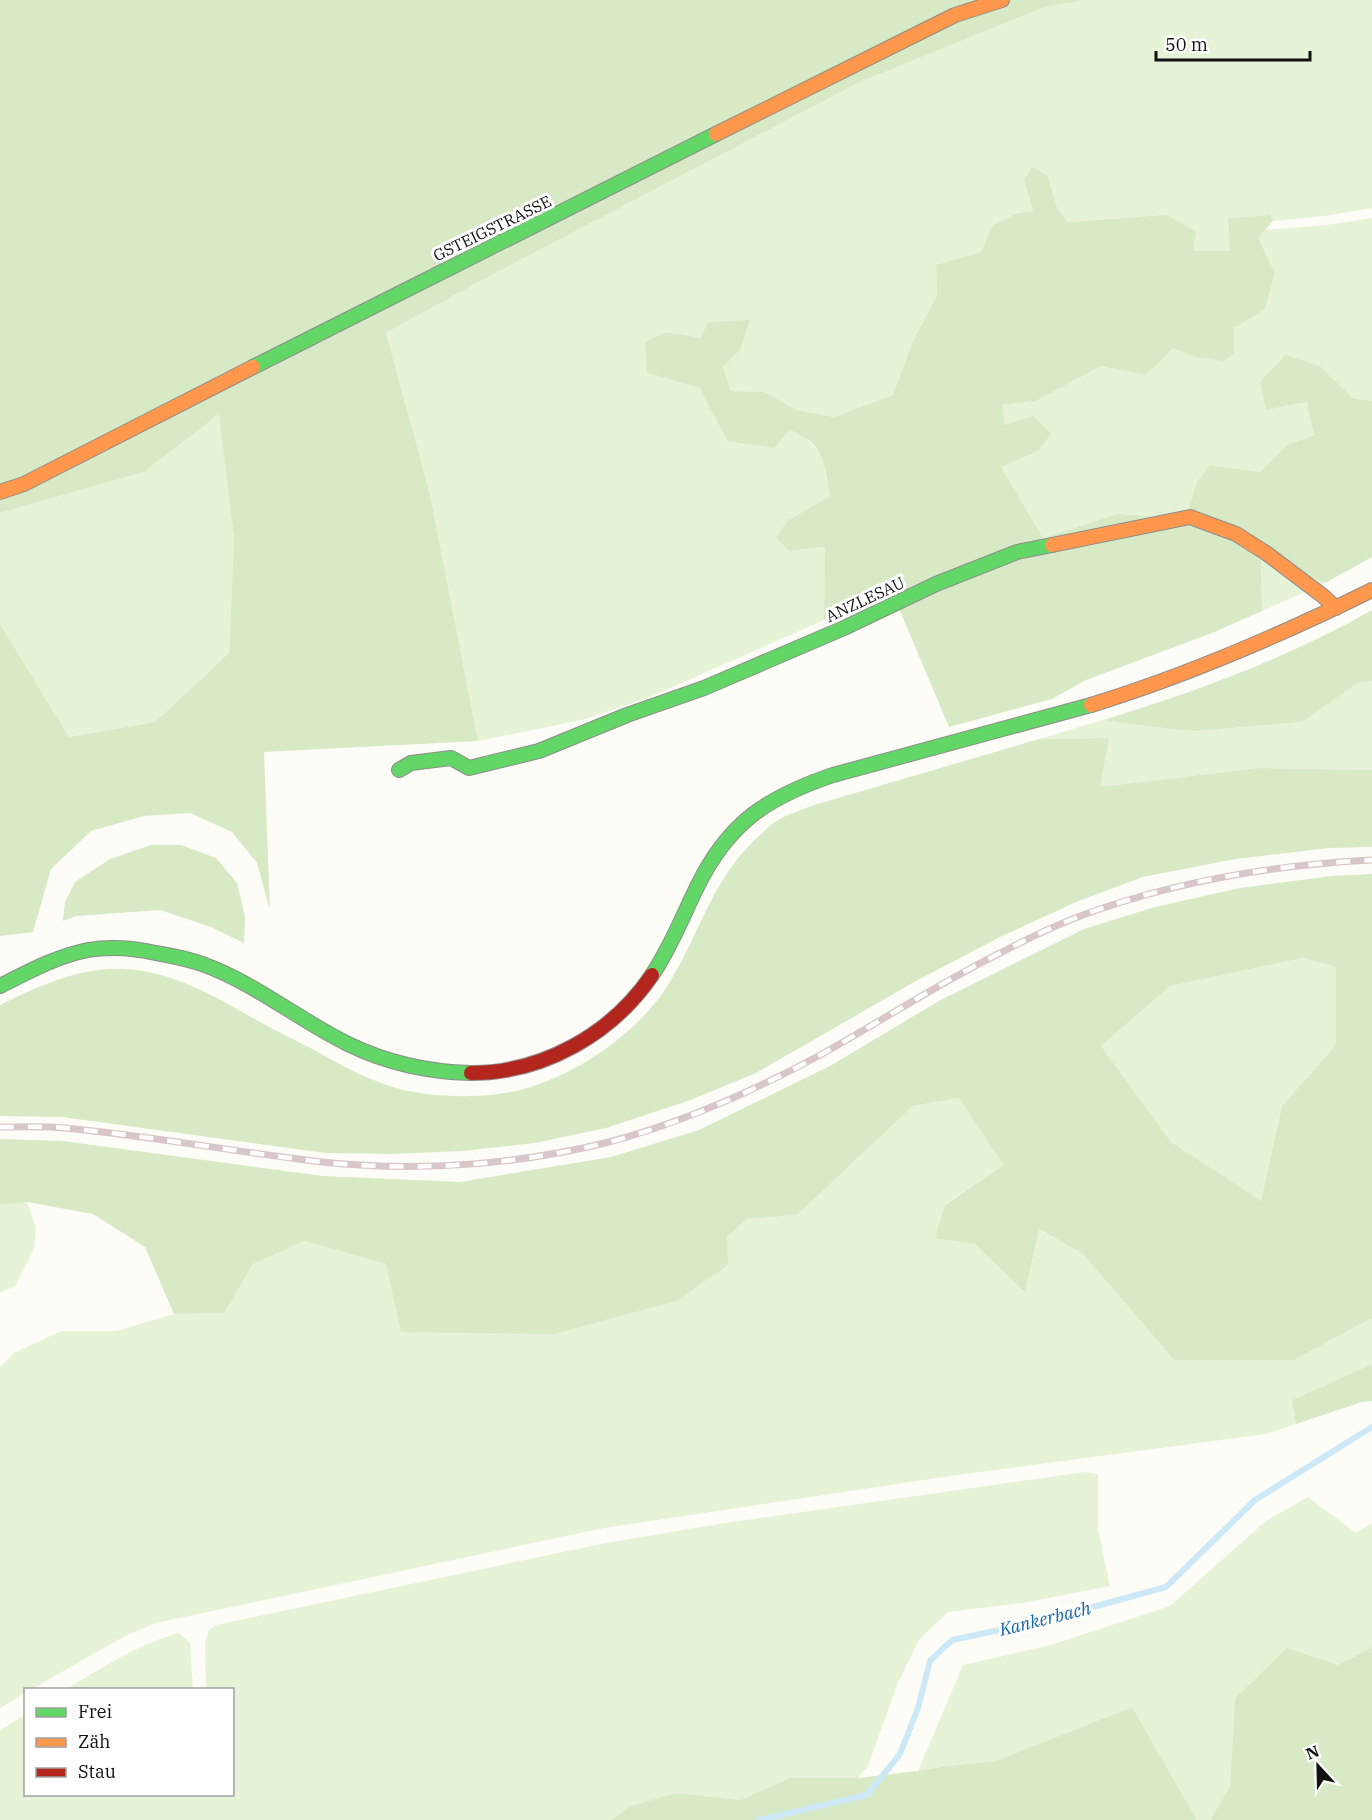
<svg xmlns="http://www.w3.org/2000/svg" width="1372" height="1820" font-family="'IBM Plex Serif',serif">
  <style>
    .green { fill: #e7f3d7 }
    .forest { fill: #d8eac5; fill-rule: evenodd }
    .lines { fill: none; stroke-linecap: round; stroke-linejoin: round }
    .stream { stroke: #cde8f7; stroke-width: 6 }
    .fast-casing { stroke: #8e8d8b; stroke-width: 16 }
    .slow-casing { stroke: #8e8d8b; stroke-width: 16 }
    .jam-casing { stroke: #8e8d8b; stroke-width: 16 }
    .fast { stroke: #63d668; stroke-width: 14 }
    .slow { stroke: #ff974d; stroke-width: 14 }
    .jam { stroke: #b3261e; stroke-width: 14 }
    .rail-casing { stroke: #d9c6c7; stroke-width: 7 }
    .rail { stroke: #fff; stroke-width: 4.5; stroke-dasharray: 14; stroke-linecap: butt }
    .labels { text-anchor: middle; stroke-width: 6; stroke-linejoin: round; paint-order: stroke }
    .street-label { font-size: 16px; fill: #111; stroke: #fff }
    .water-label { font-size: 18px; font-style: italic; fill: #1768a6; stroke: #fff }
  </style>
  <rect width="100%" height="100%" fill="#fdfcf7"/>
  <!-- green -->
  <g class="green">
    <polygon points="1086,0 1372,0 1372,208 1325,216 1273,221 1270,215 1228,218 1231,251 1193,251 1122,218 1068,222 1058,210 1047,175 1024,180 1033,211 1018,213 993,225 981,252 936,265 937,295 912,343 893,395 834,417 797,410 765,392 731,391 723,367 740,350 701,338 666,332 647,373 700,388 727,441 790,430 802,435 822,455 830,496 787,521 790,551 826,547 824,620 648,698 582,720 478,741 430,494 386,333 484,279 860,82 1045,7"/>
    <polygon points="1372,218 1372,401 1353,398 1320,366 1266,410 1308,402 1314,435 1287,445 1260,472 1210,465 1186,520 1043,538 1000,467 1038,451 1005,425 1001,405 1036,401 1101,366 1146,375 1173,348 1195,357 1234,352 1234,328 1265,308 1275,273 1258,238 1265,230 1326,225"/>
    <polygon points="220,413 234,538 229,653 155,722 69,737 0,624 0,513 144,472"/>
    <polygon points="1261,555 1325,583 1262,611"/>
    <polygon points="1372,681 1372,770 1257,768 1099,787 1108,738 1039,739 1103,720 1177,730 1198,731 1302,722 1357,682"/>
    <polygon points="1303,958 1336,967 1336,1045 1282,1106 1261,1202 1171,1142 1101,1046 1170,986"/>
    <polygon points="959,1098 1005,1165 945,1204 975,1244 1025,1291 1038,1229 1083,1254 1174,1360 1294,1360 1372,1318 1372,1364 1292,1400 1296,1424 1266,1434 957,1475 604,1528 156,1623 125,1636 32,1689 26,1690 25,1693 0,1708 0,1367 14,1353 61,1331 116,1331 174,1314 223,1313 253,1264 305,1241 386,1264 727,1237 747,1219 797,1215 913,1106"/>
    <polygon points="27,1202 36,1228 34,1249 15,1286 0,1293 0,1205"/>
    <polygon points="1085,1472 1098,1474 1098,1529 1110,1586 1023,1603 948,1612 919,1640 897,1685 868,1766 858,1778 790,1778 740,1800 676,1793 630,1806 611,1820 0,1820 0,1730 25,1715 26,1794 232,1794 232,1690 206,1689 205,1643 209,1630 216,1625 606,1543 718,1524"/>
    <polygon points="1308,1497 1356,1533 1372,1523 1372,1647 1338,1665 1286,1649 1235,1698 1230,1787 1210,1820 1197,1820 1132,1707 996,1761 947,1766 918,1771 963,1665 1051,1645 1170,1606 1266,1521"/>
    <path d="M179,1633L190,1643L193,1689H67C103,1667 138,1644 179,1633Z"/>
  </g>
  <!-- forest -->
  <g class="forest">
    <polygon points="0,0 1086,0 1045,7 860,82 484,279 386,333 430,494 478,741 264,752 270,910 257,863 232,832 190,813 144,816 91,831 51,869 33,932 0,936 0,624 69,737 155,722 229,653 234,538 219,414 144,472 0,513"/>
    <path d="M1032,167L1047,175L1058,210L1068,222L1167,215L1196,232L1193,251H1230L1228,218L1271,215L1273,221L1258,238L1275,273L1265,309L1234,328V353L1224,361L1195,357L1173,348L1146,375L1101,366L1036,401L1002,405L1005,425L1033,416L1051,434L1038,451L1001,467L1043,538L1118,514L1186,520L1197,482L1210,465L1260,472L1287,445L1314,435L1307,402L1266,410L1260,382L1285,355L1320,366L1353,398L1372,401V557L1325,583L1261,556L1262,611L1212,633L1086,680L1052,699L949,727L887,580L824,620L825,547L790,551L776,538L787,521L830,496C824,463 825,444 790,430L774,448L727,441L700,388L647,373L645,342L666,332L701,338L708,322L750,320L740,350L723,367L731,391L765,392L797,410L834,417L893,395L912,343L937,295L936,265L981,252L993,225L1018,213L1033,211L1024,180Z"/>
    <path d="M1372,610V681L1357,683L1302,722L1198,731L1177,730L1103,720C1195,692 1288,658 1372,610Z"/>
    <path d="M1109,738L1100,787L1257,768L1372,770V847L1329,848L1235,859L1143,877L1076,902L1000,937L916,981L756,1073L688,1101L606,1128L535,1143L462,1151L392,1154L325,1153L62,1117L0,1116V1005C38,986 82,966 126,969C172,972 213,995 253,1018C274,1030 296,1041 318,1052C346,1068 376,1084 408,1091C439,1097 474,1098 505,1093C567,1083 640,1034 671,980C702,928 713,877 760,835C765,831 770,825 775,822C785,815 799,811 811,806L1039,739Z"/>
    <polygon points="151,845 181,845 216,858 237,883 245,917 244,943 211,927 160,910 76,916 63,921 65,902 75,882 110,859"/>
    <path d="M1372,874V1318L1294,1360H1174L1083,1254L1039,1229L1025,1292L975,1244L935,1238L945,1205L1004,1165L959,1098L913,1106L797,1215L747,1219L727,1237L728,1265L676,1301L554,1334L401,1332L386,1264L305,1241L253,1264L224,1313L174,1314L145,1247L93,1214L27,1202L0,1205V1139L63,1141L323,1176L460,1182L611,1157L699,1130L830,1066L939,1001L1084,929L1155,907L1240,888L1332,876ZM1303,958L1336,967V1045L1282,1106L1261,1201L1171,1142L1101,1046L1170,986Z"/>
    <polygon points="1372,1364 1372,1401 1362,1402 1296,1424 1292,1400"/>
    <polygon points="1372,1647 1372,1820 1210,1820 1230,1787 1235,1698 1287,1648 1338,1665"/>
    <polygon points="1132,1707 1197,1820 611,1820 630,1806 676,1793 740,1800 790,1778 858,1778 918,1771 947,1766 996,1761"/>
  </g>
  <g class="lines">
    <!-- stream -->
    <polyline class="stream" points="759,1820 867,1795 900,1754 918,1708 930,1661 952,1640 1042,1621 1166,1587 1255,1500 1372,1427"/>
    <!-- fast casing -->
    <g class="fast-casing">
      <g id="fast">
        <polyline points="253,367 716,134"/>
        <polyline points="399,770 411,763 451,758 469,768 539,751 627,715 704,688 844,628 936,584 1017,552 1052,545"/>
        <path d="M652,975C671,947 683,915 698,885C729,822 768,797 833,775L1091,705"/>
        <path d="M0,986C28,972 57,956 88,950C111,946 134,948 156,953C173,956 189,959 205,965C256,984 299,1020 348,1044C387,1063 428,1072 471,1073"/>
      </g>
    </g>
    <!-- slow casing -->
    <g class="slow-casing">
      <g id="slow">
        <polyline points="716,134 955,15 1002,0"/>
        <polyline points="0,492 24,484 253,367"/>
        <polyline points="1052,545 1190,517 1236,534 1266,553 1323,596 1336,608"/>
        <path d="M1091,705C1188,675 1281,635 1372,590"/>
      </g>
    </g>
    <!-- jam casing -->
    <g class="jam-casing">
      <path id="jam" d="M471,1073C543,1073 612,1034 652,975"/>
    </g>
    <!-- fast -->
    <use href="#fast" class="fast"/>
    <!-- slow -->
    <use href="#slow" class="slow"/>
    <!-- jam -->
    <use href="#jam" class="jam"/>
    <!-- rail casing -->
    <g class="rail-casing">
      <path id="rail" d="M0,1127C21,1127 44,1126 65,1128C151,1136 236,1152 322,1162C417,1172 517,1165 609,1142C684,1122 754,1091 822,1054C883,1020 941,982 1004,951C1029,938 1056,925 1083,915C1176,881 1273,865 1372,860"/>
    </g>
    <!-- rail -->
    <use href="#rail" class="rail"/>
  </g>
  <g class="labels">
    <!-- street labels -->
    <g class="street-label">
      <text transform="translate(492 228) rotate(-26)" y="6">GSTEIGSTRASSE</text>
      <text transform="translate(865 599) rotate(-25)" y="6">ANZLESAU</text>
    </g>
    <!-- water labels -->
    <g class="water-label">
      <text transform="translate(1045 1619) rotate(-14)" y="6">Kankerbach</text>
    </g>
  </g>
  <!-- legend -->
  <rect x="24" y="1688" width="210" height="108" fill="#ffffff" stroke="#a0a0a0" stroke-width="1.5"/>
  <rect x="36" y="1708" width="30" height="9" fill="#63d668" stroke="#a0a0a0" stroke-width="1.5"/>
  <text x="78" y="1718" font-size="18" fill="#111111">Frei</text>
  <rect x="36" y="1738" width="30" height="9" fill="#ff974d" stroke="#a0a0a0" stroke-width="1.5"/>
  <text x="78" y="1748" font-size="18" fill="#111111">Zäh</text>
  <rect x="36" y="1768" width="30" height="9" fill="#b3261e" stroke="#a0a0a0" stroke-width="1.5"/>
  <text x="78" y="1778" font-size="18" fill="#111111">Stau</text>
  <!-- north arrow -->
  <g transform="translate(1318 1766) rotate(338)" stroke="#ffffff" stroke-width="4.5" paint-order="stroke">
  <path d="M0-4.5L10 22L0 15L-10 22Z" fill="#111111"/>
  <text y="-9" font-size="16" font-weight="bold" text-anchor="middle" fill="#111111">N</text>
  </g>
  <!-- scale -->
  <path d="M1156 51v9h154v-9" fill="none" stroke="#111111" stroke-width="3"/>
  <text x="1165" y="51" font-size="18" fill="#111111" stroke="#ffffff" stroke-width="4.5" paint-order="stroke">50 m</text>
</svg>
